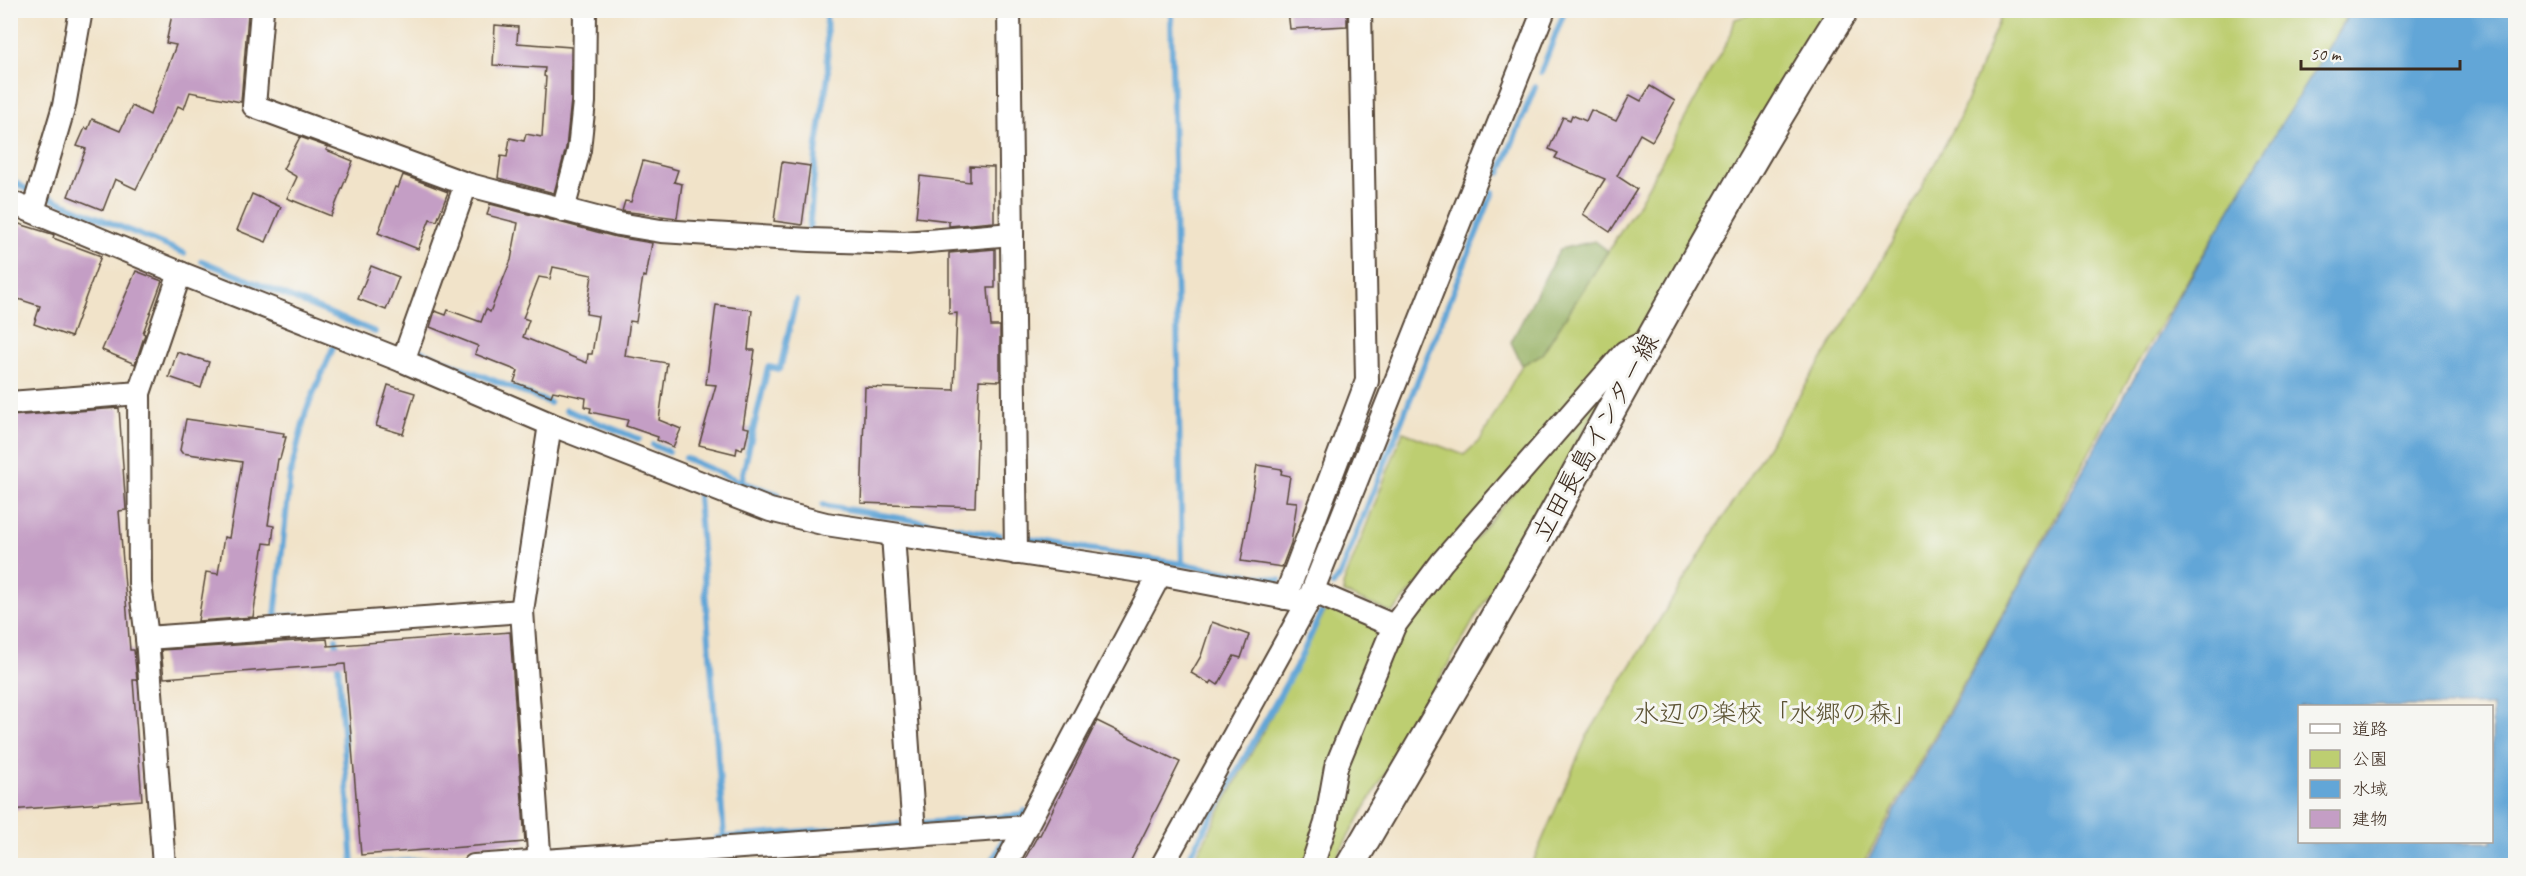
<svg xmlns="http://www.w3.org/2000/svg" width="2526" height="876" font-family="Caveat,'Klee One',sans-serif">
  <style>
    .green { fill: #bdce71; stroke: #7c7c48; stroke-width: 1.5 }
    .forest { fill: #96b163; stroke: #686e40; stroke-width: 1.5 }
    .water { fill: #62a6d7; stroke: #4e687a; stroke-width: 1.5; fill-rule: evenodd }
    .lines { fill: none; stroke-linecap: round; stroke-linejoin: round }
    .stream { stroke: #62a6d7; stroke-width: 6 }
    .building { fill: #c49ec5; fill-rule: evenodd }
    .minor-casing { stroke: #564638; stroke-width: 26 }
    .major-casing { stroke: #564638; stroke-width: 32 }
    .minor { stroke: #fff; stroke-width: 22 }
    .major { stroke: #fff; stroke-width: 28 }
    .labels { text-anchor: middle; stroke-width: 6; stroke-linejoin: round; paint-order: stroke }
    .street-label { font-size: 26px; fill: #3b2a1e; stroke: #f6f6f2 }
    .park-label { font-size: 26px; fill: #5c5333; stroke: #f6f6f2 }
  </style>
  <rect width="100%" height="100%" fill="#f6f6f2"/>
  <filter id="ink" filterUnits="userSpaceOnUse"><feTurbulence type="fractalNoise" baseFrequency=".0167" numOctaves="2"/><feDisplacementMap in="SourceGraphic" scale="12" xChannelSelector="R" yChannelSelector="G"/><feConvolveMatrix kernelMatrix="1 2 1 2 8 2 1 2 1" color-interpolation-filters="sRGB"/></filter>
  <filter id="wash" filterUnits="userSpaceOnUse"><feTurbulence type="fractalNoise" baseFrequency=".008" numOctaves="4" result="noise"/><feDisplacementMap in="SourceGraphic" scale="24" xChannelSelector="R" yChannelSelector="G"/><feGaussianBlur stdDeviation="1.35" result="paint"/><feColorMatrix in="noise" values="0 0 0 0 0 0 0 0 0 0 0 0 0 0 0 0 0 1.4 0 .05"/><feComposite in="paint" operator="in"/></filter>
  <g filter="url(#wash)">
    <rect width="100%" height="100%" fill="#f1e3c9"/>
    <!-- green -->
    <g class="green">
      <polygon points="1759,11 1833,11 1639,334 1392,613 1344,593 1343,585 1403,432 1464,455 1481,439 1522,365 1542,354 1639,203 1731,34 1735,19"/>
      <polygon points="2003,11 2350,11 2132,372 2020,582 1862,865 1531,866 1587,736 1870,282 1960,117"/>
      <polygon points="1624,361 1332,865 1318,866 1339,772 1402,626"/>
      <polygon points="1330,606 1377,627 1383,638 1307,865 1191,866 1300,662 1324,613"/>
    </g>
    <!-- forest -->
    <polygon class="forest" points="1595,241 1608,251 1542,354 1522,365 1511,342 1560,249"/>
    <!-- water -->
    <path class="water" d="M2351,11H2515V865H1865L2179,297L2257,163ZM2300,706H2492V842H2300Z"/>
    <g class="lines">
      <!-- stream -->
      <g class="stream">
        <polyline points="1171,10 1182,564"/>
        <polyline points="1541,72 1565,10"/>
        <polyline points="1500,173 1535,87"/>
        <polyline points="10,179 31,192"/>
        <polyline points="48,197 184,253"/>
        <polyline points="809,230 817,145 828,76 826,10"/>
        <polyline points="202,261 375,332"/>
        <polyline points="418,350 550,403"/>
        <polyline points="566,410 639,439"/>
        <polyline points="653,445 669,452"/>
        <polyline points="685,458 741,482 778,494"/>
        <polyline points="741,482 768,367 780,369 796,300"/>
        <polyline points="698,496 724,837"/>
        <polyline points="823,505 1000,535"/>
        <polyline points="1030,539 1279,580"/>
        <polyline points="1333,585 1339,577 1493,192"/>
        <polyline points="297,616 275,617 290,476 306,411 333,348"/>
        <polyline points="336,639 353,865"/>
        <polyline points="922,823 1023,815 1025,811"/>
        <polyline points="717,838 898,824"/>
        <polyline points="726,855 727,866"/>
        <polyline points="343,866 476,856"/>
        <polyline points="990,866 1006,834"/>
        <polyline points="1184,866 1299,661 1321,613"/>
      </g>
    </g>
    <g id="blocks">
      <!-- building -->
      <g class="building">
        <polygon points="173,10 227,10 248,14 241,102 190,92 184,109 178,106 136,189 115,179 103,210 68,196 86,149 77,146 85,128 88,129 92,119 120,131 132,106 150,115 176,45 166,43"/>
        <polygon points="1288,10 1347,10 1347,26 1290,29"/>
        <polygon points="495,25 518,27 517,43 571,47 571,100 566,148 554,193 498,178 501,156 507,157 510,138 524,141 526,134 542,137 546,77 544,76 545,68 493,65"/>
        <polygon points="1650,86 1675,101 1652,141 1640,134 1617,176 1637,189 1610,232 1583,214 1605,179 1555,158 1558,153 1549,149 1563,117 1570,120 1572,115 1586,121 1591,110 1616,121 1630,95 1641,101"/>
        <polygon points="300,137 328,147 326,150 353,161 331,216 287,198 297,177 283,169"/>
        <polygon points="643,161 678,170 674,182 682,184 677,218 622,211 625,201 631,202"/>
        <polygon points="782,162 810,166 802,225 774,221"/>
        <polygon points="970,166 994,167 994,222 949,226 949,221 916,217 920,176 970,182"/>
        <polygon points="403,175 448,192 437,221 430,219 418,249 378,233 395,187 398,188"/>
        <polygon points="252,194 281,207 266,242 237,230"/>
        <path d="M490,204L616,237L652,243L646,277L643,276L636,322L630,321L625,356L667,363L659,420L681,429L673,447L657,440L658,437L626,426L628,420L590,412L591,408L585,407L586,398L553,391L551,396L514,382L518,371L475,354L478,346L430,327L435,311L446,315L448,310L481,322L486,309L490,312L511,260L518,223L487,215ZM553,267L592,275L586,314L598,316L592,354H588L587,363L523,337L529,320L523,318L539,277L550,279Z"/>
        <polygon points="16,223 52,234 54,235 53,238 101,256 71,337 34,324 40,306 15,298 17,290 10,288 10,242"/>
        <polygon points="995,249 995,288 988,288 991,326 1000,326 1000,381 979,380 975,507 861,503 865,387 954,390 957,313 949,314 949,253"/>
        <polygon points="371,266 399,277 386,310 358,299"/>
        <polygon points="136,271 162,281 143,333 145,334 135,364 102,350"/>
        <polygon points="716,305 752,310 748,350 755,350 743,427 749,428 745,446 743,446 742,450 737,448 736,454 699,445 716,385 706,384"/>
        <polygon points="177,352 209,362 201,388 169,377"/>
        <polygon points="388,385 415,393 403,434 376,426"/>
        <polygon points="119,408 126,510 119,511 130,650 134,650 137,680 133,680 142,800 10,810 10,416"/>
        <polygon points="186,419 284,433 283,437 286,437 280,459 278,459 268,525 274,526 272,544 264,543 253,617 198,621 206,572 218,574 224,537 229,538 242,462 182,453 180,450"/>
        <polygon points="1257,465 1282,469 1281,474 1290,476 1286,501 1297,502 1291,543 1282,567 1241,561"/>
        <polygon points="1212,622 1249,635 1241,658 1234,656 1218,685 1212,681 1210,684 1191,673 1201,656"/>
        <polygon points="510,632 525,842 361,855 345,664 164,678 161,650 327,639 328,646"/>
        <polygon points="1097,721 1180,762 1128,866 1021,866 1038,835 1040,835"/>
      </g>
    </g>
  </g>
  <g filter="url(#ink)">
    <use href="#blocks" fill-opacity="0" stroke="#564638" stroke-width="1.5"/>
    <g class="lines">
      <!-- minor casing -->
      <g class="minor-casing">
        <g id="minor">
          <polyline points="262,10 254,106 466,184 619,224 661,231 810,240 905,243 1012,234"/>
          <polyline points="1009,10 1016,553"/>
          <polyline points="10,202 180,273 403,361 550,424 770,510 826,524 1160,574 1308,602"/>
          <polyline points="563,210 579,150 584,102 585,10"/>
          <polyline points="33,211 64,106 81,10"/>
          <polyline points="403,361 466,184"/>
          <polyline points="10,403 139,393"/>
          <polyline points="893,535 914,833"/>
          <polyline points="1312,591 1394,626"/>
          <polyline points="1285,598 1367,381 1360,10"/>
          <polyline points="147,638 140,583 139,393 180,273"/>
          <polyline points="164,866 147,638 522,611"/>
          <polyline points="474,866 1027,827"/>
          <polyline points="540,866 522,611 550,424"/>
          <polyline points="1005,866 1160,574"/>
          <polyline points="1162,866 1308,602 1544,10"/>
          <polyline points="1312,866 1326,823 1336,767 1394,626 1442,562 1625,352 1648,341"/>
        </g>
      </g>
      <!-- major casing -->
      <g class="major-casing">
        <path id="major" d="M1350,866C1418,748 1488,632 1554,513C1648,344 1740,174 1844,10"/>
      </g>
      <!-- minor -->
      <use href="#minor" class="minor"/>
      <!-- major -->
      <use href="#major" class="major"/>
    </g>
  </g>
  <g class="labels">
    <!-- street labels -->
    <g class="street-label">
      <text transform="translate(1595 437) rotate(-61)" y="9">立田長島インター線</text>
    </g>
    <!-- park labels -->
    <g class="park-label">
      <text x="1776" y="722">水辺の楽校「水郷の森」</text>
    </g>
  </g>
  <!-- margin -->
  <rect width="2526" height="876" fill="none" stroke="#f6f6f2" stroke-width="36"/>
  <!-- legend -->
  <rect x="2298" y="705" width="195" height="138" fill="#f6f6f2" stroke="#aba49d" stroke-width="1.5"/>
  <rect x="2310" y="724" width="30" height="9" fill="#ffffff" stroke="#aba49d" stroke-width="1.5"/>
  <text x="2352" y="735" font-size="18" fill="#3b2a1e">道路</text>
  <rect x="2310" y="750" width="30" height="18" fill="#bdce71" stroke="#aba49d" stroke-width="1.5"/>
  <text x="2352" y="765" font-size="18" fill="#3b2a1e">公園</text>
  <rect x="2310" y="780" width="30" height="18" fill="#62a6d7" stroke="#aba49d" stroke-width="1.5"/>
  <text x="2352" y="795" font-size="18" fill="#3b2a1e">水域</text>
  <rect x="2310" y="810" width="30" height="18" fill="#c49ec5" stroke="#aba49d" stroke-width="1.5"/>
  <text x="2352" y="825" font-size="18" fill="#3b2a1e">建物</text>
  <!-- scale -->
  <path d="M2301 60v9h159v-9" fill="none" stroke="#3b2a1e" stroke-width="3"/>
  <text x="2310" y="60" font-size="18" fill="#3b2a1e" stroke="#f6f6f2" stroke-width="4.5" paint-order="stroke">50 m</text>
</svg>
